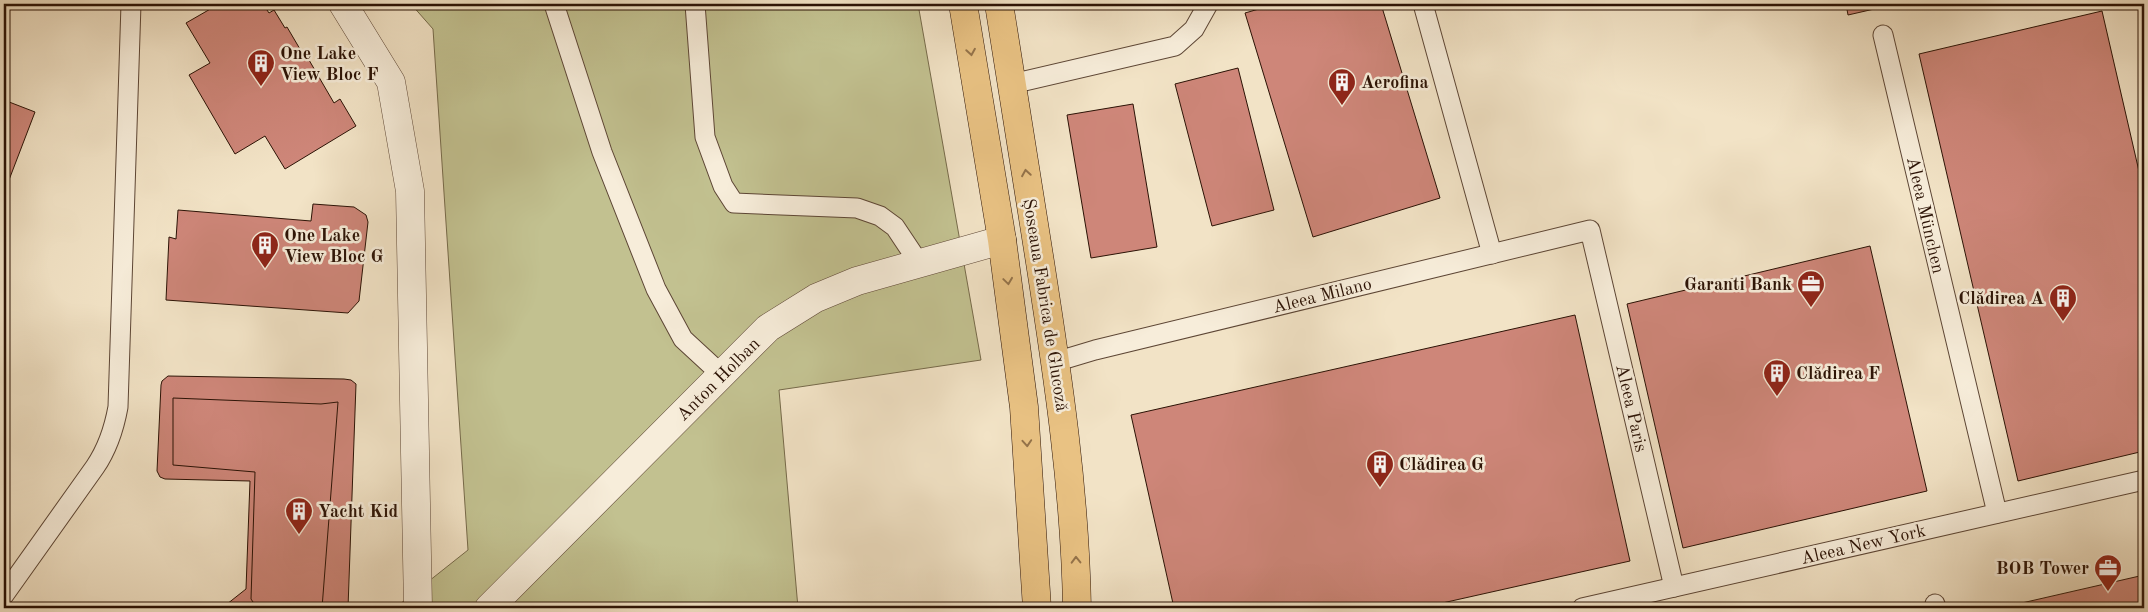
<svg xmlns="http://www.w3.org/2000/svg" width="2148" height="612" font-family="'Old Standard TT',serif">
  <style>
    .green { fill: #c2c190; stroke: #766a4a }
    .building { fill: #ce8679; stroke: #2b1205 }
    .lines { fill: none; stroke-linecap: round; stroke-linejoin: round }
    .lane-casing { stroke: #5d4635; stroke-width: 21 }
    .street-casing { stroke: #5d4635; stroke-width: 29 }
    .primary-casing { stroke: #2b1205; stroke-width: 29 }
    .lane { stroke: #f7edda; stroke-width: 19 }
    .street { stroke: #f7edda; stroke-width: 28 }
    .primary { stroke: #e9c283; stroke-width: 28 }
    .oneway { stroke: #94734a }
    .labels { text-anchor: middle; stroke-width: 5; stroke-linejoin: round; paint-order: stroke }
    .poi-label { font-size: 18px; font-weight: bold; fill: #2b1205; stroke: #f7edda; text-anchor: start }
    .street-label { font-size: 18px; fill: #2b1205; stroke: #f7edda }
  </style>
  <rect width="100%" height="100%" fill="#f2e3c6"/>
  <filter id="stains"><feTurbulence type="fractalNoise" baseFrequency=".004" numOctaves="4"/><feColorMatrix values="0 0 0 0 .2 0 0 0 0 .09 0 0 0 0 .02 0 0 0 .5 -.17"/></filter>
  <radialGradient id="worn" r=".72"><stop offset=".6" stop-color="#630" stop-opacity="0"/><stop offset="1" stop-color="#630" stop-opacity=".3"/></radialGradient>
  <!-- green -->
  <polygon class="green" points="411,4 918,4 981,360 779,390 798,608 395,608 468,550 433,29"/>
  <!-- building -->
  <g class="building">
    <polygon points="219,4 263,4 269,13 274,10 285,28 287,27 307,61 309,60 334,103 340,99 356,126 285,169 265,136 235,154 189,75 210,63 186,23"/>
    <polygon points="1276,4 1381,4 1440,198 1313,237 1245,13"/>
    <polygon points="1846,4 1896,4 1848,15"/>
    <polygon points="2102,11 2144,193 2144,451 2018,481 1919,54"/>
    <polygon points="1238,68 1274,210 1212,226 1175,84"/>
    <polygon points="4,100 35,112 4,193"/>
    <polygon points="1133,104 1157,247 1091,258 1067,115"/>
    <polygon points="313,204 354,207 366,215 368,222 359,301 348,313 166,300 169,237 176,239 178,210 311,221"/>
    <polygon points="1870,246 1927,491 1683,548 1627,304"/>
    <polygon points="1575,315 1630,561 1420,608 1174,608 1131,415"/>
    <polygon points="168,376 344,379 351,380 356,384 348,608 222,608 246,589 250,481 165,479 160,477 157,471 161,385 162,381"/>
    <polygon points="173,398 321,404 338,402 322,608 257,608 251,599 255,472 173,465"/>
    <polygon points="2144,575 2144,608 2000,608"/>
  </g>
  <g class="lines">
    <!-- lane casing -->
    <g class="lane-casing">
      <g id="lane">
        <polyline points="554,4 602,152 656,289 683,339 722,375"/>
        <polyline points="695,4 705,137 723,186 734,203 857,208 880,216 895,227 919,263"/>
        <polyline points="1423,4 1492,254"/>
        <polyline points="1883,35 1997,513"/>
        <polyline points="1012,84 1175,46 1194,29 1208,4"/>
        <polyline points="1055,362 1095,350 1590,230 1674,587"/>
        <path d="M4,595L95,467C108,448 114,429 118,407L131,4"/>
        <polyline points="1935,604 1936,608"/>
        <polyline points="1582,608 2144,480"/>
      </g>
    </g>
    <!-- street casing -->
    <g class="street-casing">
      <g id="street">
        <polyline points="343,4 391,82 410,191 418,608"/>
        <polyline points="489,608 768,328 816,298 857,281 1002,240"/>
      </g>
    </g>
    <!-- primary casing -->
    <g class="primary-casing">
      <g id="primary">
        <polyline points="963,4 1002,240 1024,407 1037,608"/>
        <path d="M999,4C1013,90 1027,176 1040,262C1058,377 1075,491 1077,608"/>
      </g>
    </g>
    <!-- lane -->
    <use href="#lane" class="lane"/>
    <!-- street -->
    <use href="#street" class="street"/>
    <!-- primary -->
    <use href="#primary" class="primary"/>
  </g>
  <!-- one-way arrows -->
  <defs><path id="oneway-chevron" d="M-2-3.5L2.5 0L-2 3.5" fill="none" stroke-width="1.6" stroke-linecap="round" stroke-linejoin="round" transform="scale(1.25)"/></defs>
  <g class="oneway">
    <use href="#oneway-chevron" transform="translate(971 52) rotate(81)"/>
    <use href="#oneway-chevron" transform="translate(1026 173) rotate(-99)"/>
    <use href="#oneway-chevron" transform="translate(1008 281) rotate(82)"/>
    <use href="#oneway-chevron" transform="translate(1027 443) rotate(86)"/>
    <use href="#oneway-chevron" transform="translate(1076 560) rotate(-91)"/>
  </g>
  <!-- icons -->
  <defs>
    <g id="building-pin" transform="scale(1.4375)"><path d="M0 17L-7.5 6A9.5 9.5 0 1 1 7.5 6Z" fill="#8f2418" stroke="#f7edda"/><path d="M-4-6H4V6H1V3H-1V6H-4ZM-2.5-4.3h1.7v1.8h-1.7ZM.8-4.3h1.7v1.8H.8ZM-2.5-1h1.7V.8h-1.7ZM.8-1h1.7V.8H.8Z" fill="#fff"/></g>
    <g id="office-pin" transform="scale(1.4375)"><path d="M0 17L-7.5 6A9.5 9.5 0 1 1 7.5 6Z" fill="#8f2418" stroke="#f7edda"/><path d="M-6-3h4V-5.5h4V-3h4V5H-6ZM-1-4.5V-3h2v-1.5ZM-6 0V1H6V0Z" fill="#fff"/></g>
  </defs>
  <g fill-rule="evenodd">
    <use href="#building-pin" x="261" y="63"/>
    <use href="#building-pin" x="1342" y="82"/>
    <use href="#building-pin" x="265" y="245"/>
    <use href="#office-pin" x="1811" y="284"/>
    <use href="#building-pin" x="2063" y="298"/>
    <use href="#building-pin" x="1777" y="373"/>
    <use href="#building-pin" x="1380" y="464"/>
    <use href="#building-pin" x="299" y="511"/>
    <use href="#office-pin" x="2108" y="568"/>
  </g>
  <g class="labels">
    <!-- poi labels -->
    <g class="poi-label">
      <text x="280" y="59">One Lake<tspan x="280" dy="21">View Bloc F</tspan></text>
      <text x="1361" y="88">Aerofina</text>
      <text x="284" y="241">One Lake<tspan x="284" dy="21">View Bloc G</tspan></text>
      <text x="1792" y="290" text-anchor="end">Garanti Bank</text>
      <text x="2044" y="304" text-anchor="end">Clădirea A</text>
      <text x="1796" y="379">Clădirea F</text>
      <text x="1399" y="470">Clădirea G</text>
      <text x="318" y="517">Yacht Kid</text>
      <text x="2089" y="574" text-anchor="end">BOB Tower</text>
    </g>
    <!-- street labels -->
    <g class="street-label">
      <text transform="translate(1926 215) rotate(77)" y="6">Aleea München</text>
      <text transform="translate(1322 295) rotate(-14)" y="6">Aleea Milano</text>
      <text transform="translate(1046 305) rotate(81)" y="6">Șoseaua Fabrica de Glucoză</text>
      <text transform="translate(718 379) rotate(-45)" y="6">Anton Holban</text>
      <text transform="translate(1632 408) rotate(77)" y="6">Aleea Paris</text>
      <text transform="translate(1863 544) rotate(-13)" y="6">Aleea New York</text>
    </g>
  </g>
  <!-- margin -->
  <rect width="2148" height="612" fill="none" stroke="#f2e3c6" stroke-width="20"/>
  <rect x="5" y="5" width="2138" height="602" fill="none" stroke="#2b1205" stroke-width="2.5"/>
  <rect x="10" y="10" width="2128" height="592" fill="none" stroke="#2b1205"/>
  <rect width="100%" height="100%" filter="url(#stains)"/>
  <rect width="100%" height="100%" fill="url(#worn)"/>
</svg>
